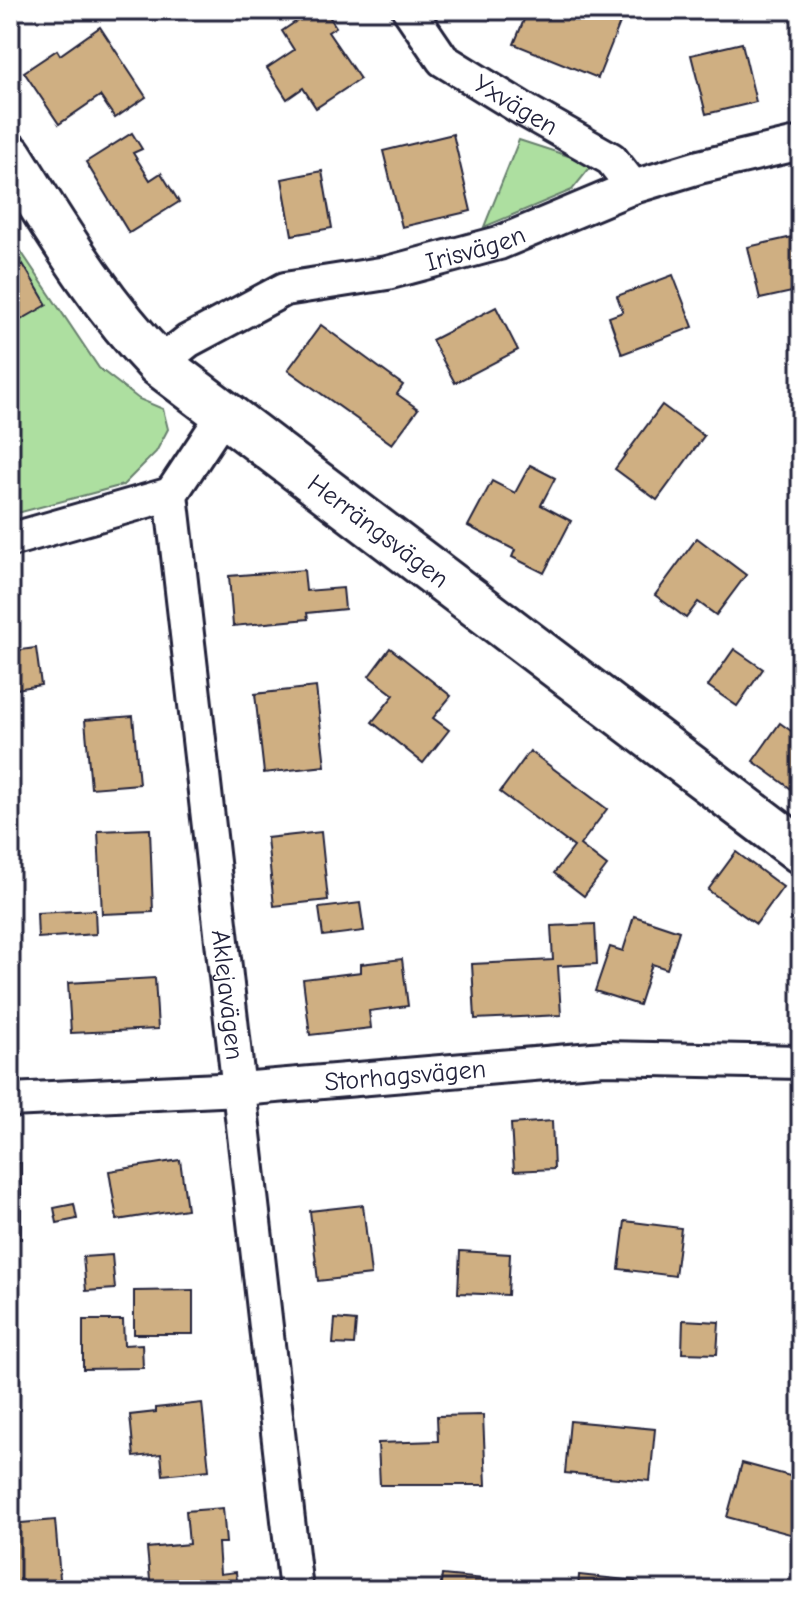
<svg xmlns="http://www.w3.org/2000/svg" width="811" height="1600" font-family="'Comic Neue',sans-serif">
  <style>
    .green { fill: #addfa0; stroke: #68806e; stroke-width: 2 }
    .building { fill: #cfaf82; stroke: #22223b; stroke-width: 2 }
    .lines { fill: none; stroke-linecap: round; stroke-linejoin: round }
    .street-casing { stroke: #22223b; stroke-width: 38 }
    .secondary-casing { stroke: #22223b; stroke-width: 50 }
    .street { stroke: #fff; stroke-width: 32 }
    .secondary { stroke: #fff; stroke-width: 44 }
    .labels { text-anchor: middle; stroke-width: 6; stroke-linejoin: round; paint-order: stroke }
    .street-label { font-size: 26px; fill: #22223b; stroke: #fff }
  </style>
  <rect width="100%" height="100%" fill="#fff"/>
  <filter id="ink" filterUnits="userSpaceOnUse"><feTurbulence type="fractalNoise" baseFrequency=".0125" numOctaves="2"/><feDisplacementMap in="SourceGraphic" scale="16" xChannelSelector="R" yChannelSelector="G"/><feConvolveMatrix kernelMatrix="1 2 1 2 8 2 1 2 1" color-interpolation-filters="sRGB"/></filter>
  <g filter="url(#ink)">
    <!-- green -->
    <g class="green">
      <polygon points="519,140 593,164 572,190 484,227"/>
      <polygon points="10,235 99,368 139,399 163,409 168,429 156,452 123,485 10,515"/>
    </g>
    <!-- building -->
    <g class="building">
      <polygon points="313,10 325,10 336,27 328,32 360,79 316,108 303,88 287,99 267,68 294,50 282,31"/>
      <polygon points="528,10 625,10 598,78 514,44"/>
      <polygon points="100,27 146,97 115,118 100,96 59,124 24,72 57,50 60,55"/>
      <polygon points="742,43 756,102 706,114 691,55"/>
      <polygon points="132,133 142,149 133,153 150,180 161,173 179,202 129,233 86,162"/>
      <polygon points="453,134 471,211 402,227 383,151"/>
      <polygon points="322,171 332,228 292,235 282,179"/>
      <polygon points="801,235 801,290 760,299 748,247"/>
      <polygon points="23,264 47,305 10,326 10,273"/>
      <polygon points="673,275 693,327 622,354 609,317 623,312 617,296"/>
      <polygon points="496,307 518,350 455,383 432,340"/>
      <polygon points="321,325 403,385 397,394 418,409 392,444 288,370"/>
      <polygon points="662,405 704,436 657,500 615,469"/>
      <polygon points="530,465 555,478 541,505 571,521 544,573 512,557 515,550 468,526 492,481 515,493"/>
      <polygon points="697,538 746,575 716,615 698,602 686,618 655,595"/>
      <polygon points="304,570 306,591 343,588 345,609 307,613 308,619 233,626 229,576"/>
      <polygon points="10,625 14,651 36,648 41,685 10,690"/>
      <polygon points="390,648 451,696 433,718 449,730 423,763 372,722 394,695 369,676"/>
      <polygon points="734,649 763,669 737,706 708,686"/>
      <polygon points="316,687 325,766 264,773 255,694"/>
      <polygon points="133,716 139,784 91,788 85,720"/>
      <polygon points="780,723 801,738 801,796 753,761"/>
      <polygon points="530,751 607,809 580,845 607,866 584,896 554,873 574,847 500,792"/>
      <polygon points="150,829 153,912 102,914 98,831"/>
      <polygon points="321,832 328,900 274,906 267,838"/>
      <polygon points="736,852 783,887 756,924 708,890"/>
      <polygon points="360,903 364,931 323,936 319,908"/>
      <polygon points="95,910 96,934 38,938 37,913"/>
      <polygon points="634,916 679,931 667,969 652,964 639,1005 595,991 610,947 623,951"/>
      <polygon points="595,924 597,964 558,966 561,1015 475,1019 472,964 553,960 551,926"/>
      <polygon points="402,959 408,1006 369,1011 371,1028 310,1035 303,979 361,972 361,964"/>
      <polygon points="155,978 158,1029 71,1033 68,983"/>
      <polygon points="552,1121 554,1169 514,1171 511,1124"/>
      <polygon points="180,1160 187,1209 117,1220 109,1171"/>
      <rect x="10" y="1163" width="11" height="76"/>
      <polygon points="74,1204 77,1219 57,1223 54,1208"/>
      <polygon points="363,1205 371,1275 318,1281 310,1211"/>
      <polygon points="625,1221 681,1228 675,1276 619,1269"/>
      <polygon points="460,1251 510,1254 508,1295 458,1293"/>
      <polygon points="112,1255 115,1289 86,1291 83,1257"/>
      <polygon points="193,1290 193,1334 134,1334 134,1291"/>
      <polygon points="335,1319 356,1321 354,1345 333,1344"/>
      <polygon points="83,1320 123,1320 124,1345 142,1344 143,1368 83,1369"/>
      <polygon points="683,1320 719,1322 717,1354 682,1353"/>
      <polygon points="202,1403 209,1470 163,1475 161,1454 134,1457 130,1415 156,1412 156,1408"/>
      <polygon points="483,1415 486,1485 380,1485 378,1443 438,1441 437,1416"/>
      <polygon points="570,1421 655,1429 650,1481 565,1473"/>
      <polygon points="742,1463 801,1479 801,1537 727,1517"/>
      <polygon points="223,1508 226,1543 218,1543 220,1574 236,1572 238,1590 151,1590 147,1548 189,1544 186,1511"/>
      <polygon points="55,1520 61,1590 10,1590 10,1524"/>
      <polygon points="442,1575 483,1579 482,1590 440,1590"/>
      <polygon points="579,1575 635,1581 634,1590 578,1590"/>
    </g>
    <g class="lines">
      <!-- street casing -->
      <g class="street-casing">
        <g id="street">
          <path id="s1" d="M409,10L443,60L526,111L611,159L633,187"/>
          <path id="s2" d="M159,364L188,341L285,289L387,273L499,243L633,187L699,167L801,143"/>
          <path id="s3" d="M224,414L171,494L296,1590"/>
          <polyline points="10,540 171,494"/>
          <path id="s4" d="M10,1100L240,1089L604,1058L801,1062"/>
        </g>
      </g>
      <!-- secondary casing -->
      <g class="secondary-casing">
        <g id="secondary">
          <path id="s5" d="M10,156C56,229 99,302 159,364L801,851"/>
        </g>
      </g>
      <!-- street -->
      <use href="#street" class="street"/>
      <!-- secondary -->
      <use href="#secondary" class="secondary"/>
    </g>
  </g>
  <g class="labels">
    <!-- street labels -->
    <g class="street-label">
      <text dy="9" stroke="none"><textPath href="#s1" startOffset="146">Yxvägen</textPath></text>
      <text dy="9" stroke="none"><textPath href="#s2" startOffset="342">Irisvägen</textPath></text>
      <text dy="9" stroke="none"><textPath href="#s5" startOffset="532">Herrängsvägen</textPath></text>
      <text dy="9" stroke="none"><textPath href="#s3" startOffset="600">Aklejavägen</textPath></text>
      <text dy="9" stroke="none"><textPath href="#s4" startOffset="396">Storhagsvägen</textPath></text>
    </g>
  </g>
  <!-- margin -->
  <rect width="811" height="1600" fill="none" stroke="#fff" stroke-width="40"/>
  <rect x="20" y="20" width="771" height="1560" fill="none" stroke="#22223b" stroke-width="3" filter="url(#ink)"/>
</svg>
